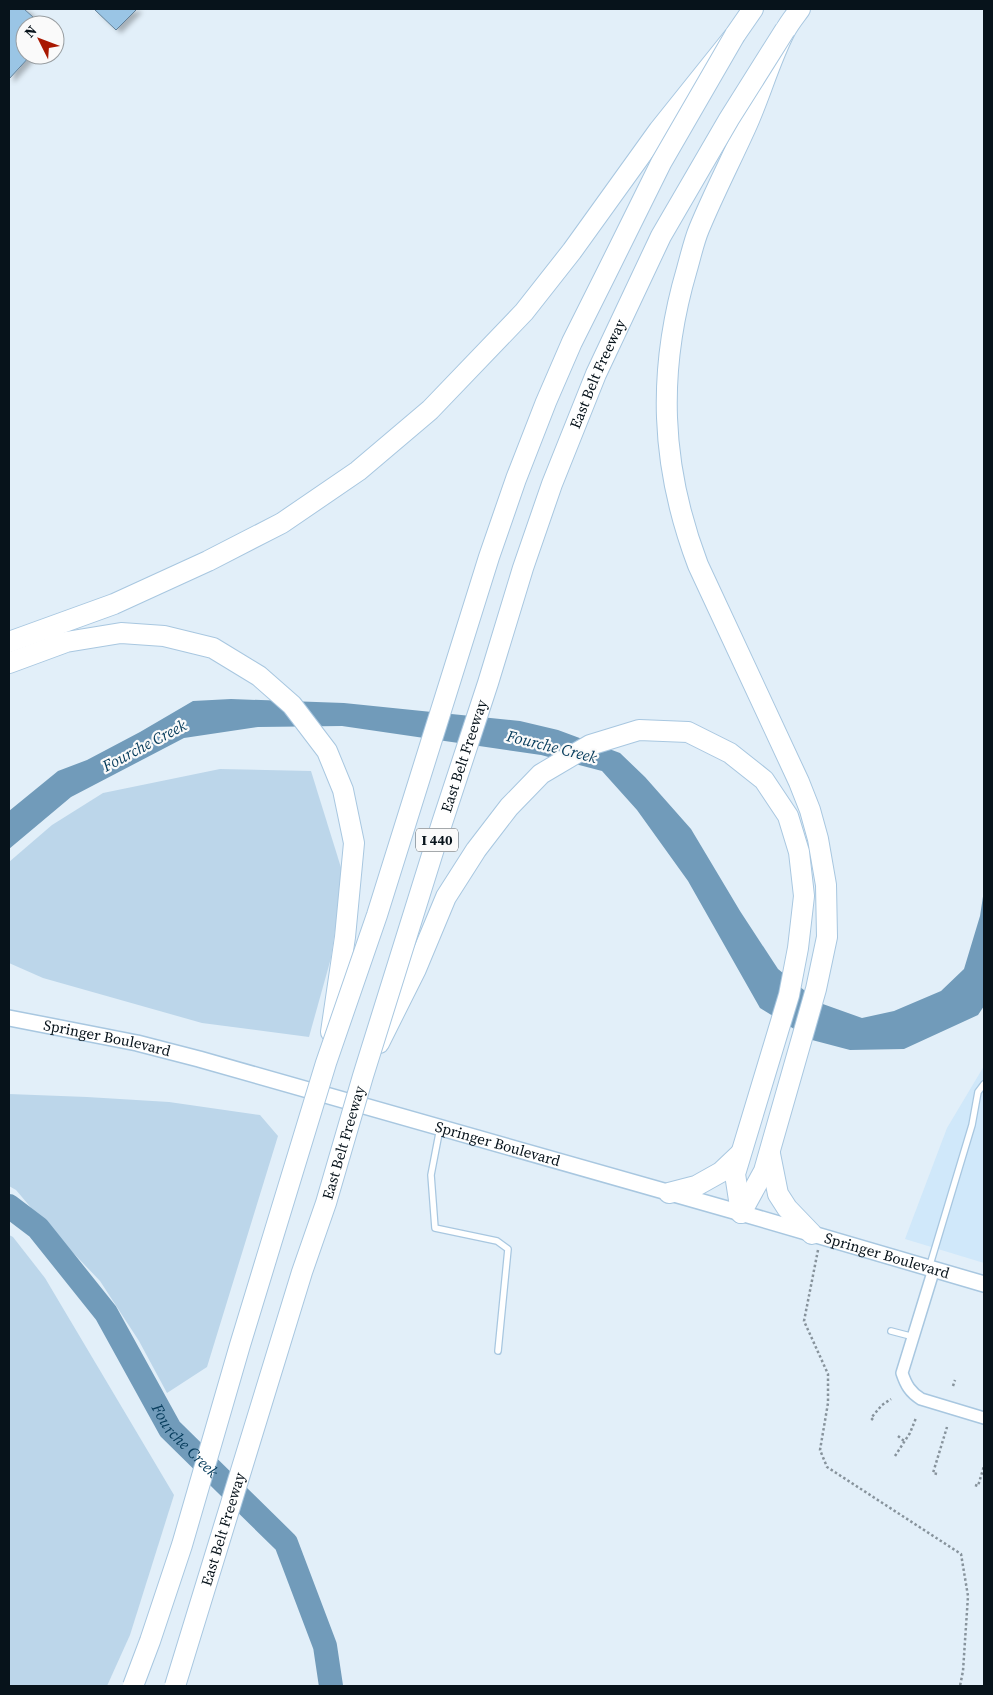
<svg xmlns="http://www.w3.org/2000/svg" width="993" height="1695" font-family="'Source Serif 4',serif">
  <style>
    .built { fill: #d0e8fa }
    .green { fill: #bcd6ea }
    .water { fill: #719bba }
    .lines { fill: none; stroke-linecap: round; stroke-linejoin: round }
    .river { stroke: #719bba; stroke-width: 24 }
    .building { fill: #9ac5e5; stroke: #628097; filter: url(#shadow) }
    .lane-casing { stroke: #a8c7e0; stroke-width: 8 }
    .street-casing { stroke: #a8c7e0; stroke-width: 14 }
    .secondary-casing { stroke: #a8c7e0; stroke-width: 18 }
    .highway-casing { stroke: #a8c7e0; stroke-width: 22 }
    .path { stroke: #87939c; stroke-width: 2.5; stroke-dasharray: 2.5 2.5; stroke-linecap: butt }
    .lane { stroke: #fff; stroke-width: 5.5 }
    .street { stroke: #fff; stroke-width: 11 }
    .secondary { stroke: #fff; stroke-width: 15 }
    .highway { stroke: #fff; stroke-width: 20 }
    .highway-bridge-casing { stroke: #a8c7e0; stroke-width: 22; stroke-linecap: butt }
    .highway-bridge { stroke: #fff; stroke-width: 20 }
    .labels { text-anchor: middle; stroke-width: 4.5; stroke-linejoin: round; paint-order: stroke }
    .shield { fill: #fafafa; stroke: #50585e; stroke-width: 1 }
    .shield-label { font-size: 14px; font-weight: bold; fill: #07131b }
    .street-label { font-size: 15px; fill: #07131b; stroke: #fafafa }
    .water-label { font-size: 16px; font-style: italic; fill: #053b5b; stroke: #fafafa }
  </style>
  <defs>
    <filter id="shadow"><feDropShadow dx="5" dy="3" stdDeviation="2.5" flood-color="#0004"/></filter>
  </defs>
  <rect width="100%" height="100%" fill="#e2eff9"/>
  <!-- built -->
  <polygon class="built" points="984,1066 984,1263 905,1239 947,1128"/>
  <!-- green -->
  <g class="green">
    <polygon points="220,769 311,771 343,874 331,958 309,1037 202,1023 43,978 9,963 9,862 52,825 103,793"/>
    <polygon points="9,1094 87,1097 169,1102 260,1115 278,1136 207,1367 167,1393 139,1341 100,1281 38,1216 16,1190 9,1186"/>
    <polygon points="9,1235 13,1237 45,1278 174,1495 130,1635 107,1686 9,1686"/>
  </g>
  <!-- water -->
  <polygon class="water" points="231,699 344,703 520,721 558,730 620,753 645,777 691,829 740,911 778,969 820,1003 862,1018 894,1011 941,991 964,969 980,916 984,890 984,1006 978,1015 904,1049 850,1050 812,1040 760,1008 688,881 637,810 602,771 541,755 342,726 258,727 184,738 71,797 9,849 9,811 58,771 87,760 140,732 193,701"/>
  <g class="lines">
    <!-- river -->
    <path class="river" id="s1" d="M9,1206L38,1228L106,1313L170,1429L286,1543L325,1646L331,1686"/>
  </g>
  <!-- building -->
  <g class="building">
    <polygon points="9,9 24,9 42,25 25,25 25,55 31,55 9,79"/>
    <polygon points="94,9 137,9 116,30"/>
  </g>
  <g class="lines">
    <!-- lane casing -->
    <g class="lane-casing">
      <g id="lane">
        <polyline points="440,1128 431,1175 435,1228 497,1241 508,1249 498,1351"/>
        <polyline points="929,1268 972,1125 978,1092 984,1084"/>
        <polyline points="891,1331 914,1337"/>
      </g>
    </g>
    <!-- street casing -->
    <g class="street-casing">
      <path id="street" d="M934,1269L902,1373C906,1385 910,1392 921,1399L984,1418"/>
    </g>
    <!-- secondary casing -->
    <g class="secondary-casing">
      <g id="secondary">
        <path id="s2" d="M9,1018L137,1043L199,1059L741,1213L984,1284"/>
      </g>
    </g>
    <!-- highway casing -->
    <g class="highway-casing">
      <g id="highway">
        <polyline points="9,642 114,604 208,561 282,523 358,471 430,410 524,312 572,251 659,130 735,35 753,9"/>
        <polyline points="9,663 66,642 121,633 164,636 213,648 259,676 292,705 327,751 343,790 354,843 345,937 331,1032"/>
        <polyline points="379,1043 416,969 446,897 476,850 509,807 541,774 590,745 639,730 688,732 730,753 764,780 788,816 799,852 804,896 798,948 789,995 735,1174 741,1213"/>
        <polyline points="770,1154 778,1194 787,1208 812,1234"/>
        <polyline points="669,1193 696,1186 721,1172 740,1154"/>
        <path d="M741,1213L764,1171L816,989L827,937L826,885L818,839L810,810L799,782L698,565C660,465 657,371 687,269C691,255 694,241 699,229C713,195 730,162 745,129C760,97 769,62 785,31C789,23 795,16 800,9"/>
      </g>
    </g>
    <!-- path -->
    <g class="path">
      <polyline points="818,1250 804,1321 828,1374 828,1403 820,1450 827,1467 961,1554 968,1596 963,1671 960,1686"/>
      <polyline points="953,1386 955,1380"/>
      <polyline points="873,1420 871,1418 882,1405 891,1399"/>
      <polyline points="898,1436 904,1441"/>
      <polyline points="895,1456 910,1433 916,1418"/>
      <polyline points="983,1461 984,1461"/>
      <polyline points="937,1474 933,1473 947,1427"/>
      <polyline points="975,1485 978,1486 984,1466"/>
    </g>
    <!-- lane -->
    <use href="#lane" class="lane"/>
    <!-- street -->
    <use href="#street" class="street"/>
    <!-- secondary -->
    <use href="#secondary" class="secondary"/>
    <!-- highway -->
    <use href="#highway" class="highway"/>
    <!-- highway-bridge casing -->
    <g class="highway-bridge-casing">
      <g id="highway-bridge">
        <polyline points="133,1686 150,1641 182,1545 240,1345 326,1063 377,915 489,557 516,479 546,402 572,342 607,272 661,163 735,35"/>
        <path id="s3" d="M175,1686L302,1272L326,1203L363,1076L442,823L488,683L523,568L552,484L596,374L661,236L729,119L785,30"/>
      </g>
    </g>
    <!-- highway-bridge -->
    <use href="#highway-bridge" class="highway-bridge"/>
  </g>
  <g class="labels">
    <!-- shield labels -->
    <rect class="shield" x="416" y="828.5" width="42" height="23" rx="4"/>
    <g class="shield-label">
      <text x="437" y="845">I 440</text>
    </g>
    <!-- street labels -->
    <g class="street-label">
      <text dy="5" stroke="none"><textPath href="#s3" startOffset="1379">East Belt Freeway</textPath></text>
      <text dy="5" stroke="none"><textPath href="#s3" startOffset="974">East Belt Freeway</textPath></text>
      <text dy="5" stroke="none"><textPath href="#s2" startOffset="100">Springer Boulevard</textPath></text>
      <text dy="5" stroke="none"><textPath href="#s3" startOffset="569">East Belt Freeway</textPath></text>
      <text dy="5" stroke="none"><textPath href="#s2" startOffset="505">Springer Boulevard</textPath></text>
      <text dy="5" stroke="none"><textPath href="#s2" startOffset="910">Springer Boulevard</textPath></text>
      <text dy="5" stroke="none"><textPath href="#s3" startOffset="164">East Belt Freeway</textPath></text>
    </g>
    <!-- water labels -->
    <g class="water-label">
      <text transform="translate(144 745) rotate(-28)" y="6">Fourche Creek</text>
      <text transform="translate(552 746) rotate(14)" y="6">Fourche Creek</text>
      <text dy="6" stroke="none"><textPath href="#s1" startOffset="296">Fourche Creek</textPath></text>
    </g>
  </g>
  <!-- border -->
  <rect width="993" height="1695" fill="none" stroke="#07131b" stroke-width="20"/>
  <!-- north arrow -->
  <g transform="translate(40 40) rotate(312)"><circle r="24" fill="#fafafa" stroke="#999ea1"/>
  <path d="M0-4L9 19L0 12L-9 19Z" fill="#a91801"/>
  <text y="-8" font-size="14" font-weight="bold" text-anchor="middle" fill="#07131b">N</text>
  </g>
</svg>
